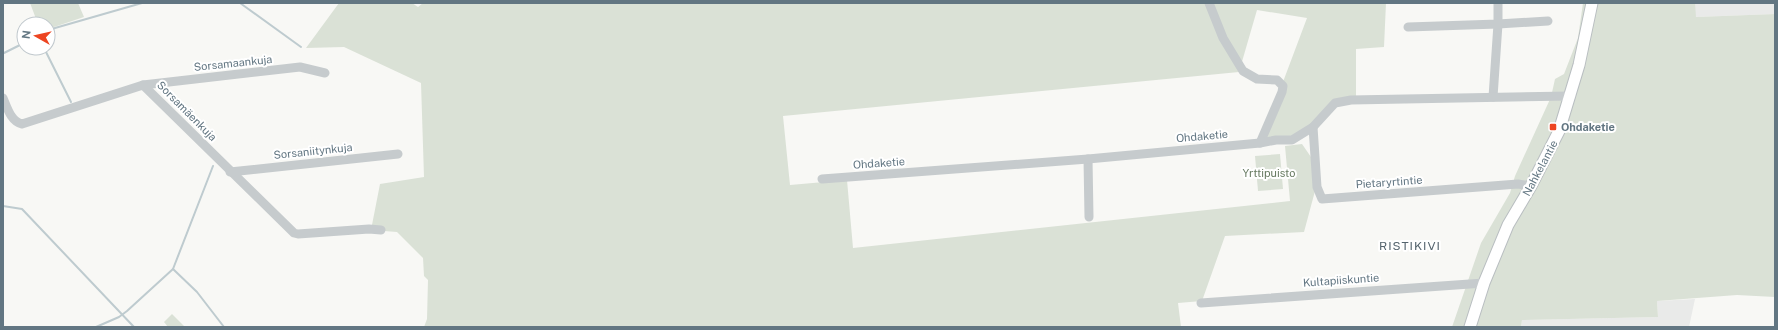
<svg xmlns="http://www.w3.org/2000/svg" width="1778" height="330" font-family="'Public Sans',sans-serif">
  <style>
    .built { fill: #e9eae9 }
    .green { fill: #dae1d6 }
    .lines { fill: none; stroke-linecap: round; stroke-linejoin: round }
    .stream { stroke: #becbcf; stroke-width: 2 }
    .major-casing { stroke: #b9bec1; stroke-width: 13 }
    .minor { stroke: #c6cbcd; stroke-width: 9 }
    .major { stroke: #fff; stroke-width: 11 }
    .poi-dot { fill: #ed4521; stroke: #fff; stroke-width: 1.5 }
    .labels { text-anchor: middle; stroke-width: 4; stroke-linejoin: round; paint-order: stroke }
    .street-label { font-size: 11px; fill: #627682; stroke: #fff }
    .poi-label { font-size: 11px; font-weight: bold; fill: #627682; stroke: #fff; text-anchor: start }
    .park-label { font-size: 11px; fill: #677a61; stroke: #fff }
    .neighbourhood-label { font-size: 12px; letter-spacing: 1px; fill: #54636d; stroke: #fff }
  </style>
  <rect width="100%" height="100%" fill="#f8f8f5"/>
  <!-- built -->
  <g class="built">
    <polygon points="1695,3 1775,3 1775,14 1695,17"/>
    <polygon points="1695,299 1689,327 1521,327 1522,320 1658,317 1657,301"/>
  </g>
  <!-- green -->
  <g class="green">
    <polygon points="30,3 78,3 84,17 48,29 48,24 38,24"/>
    <polygon points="339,3 412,3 418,7 423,3 1386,3 1384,47 1356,49 1356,100 1335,103 1292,140 1260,143 1307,18 1257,10 1239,72 783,116 790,185 847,180 853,248 1290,201 1285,146 1302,144 1311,157 1315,191 1304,232 1225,236 1202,301 1178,303 1181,327 424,327 427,319 428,280 424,276 423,258 397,232 371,230 380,184 424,177 421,83 344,47 306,48"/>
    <polygon points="1583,3 1695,3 1696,17 1775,14 1775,297 1737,295 1657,301 1658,317 1522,320 1521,327 1452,327 1481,243 1510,193 1515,176 1551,97 1555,79 1564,74 1578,38"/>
    <polygon points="1280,154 1283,189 1258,191 1255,156"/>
    <polygon points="172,314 185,327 168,327 164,322"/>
  </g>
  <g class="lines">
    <!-- stream -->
    <g class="stream">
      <polyline points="240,3 301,47"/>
      <polyline points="48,31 55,28 142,3"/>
      <polyline points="44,48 71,102"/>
      <polyline points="4,53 24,43"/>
      <polyline points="3,206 22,209 134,327"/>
      <polyline points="173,269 197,292 224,327"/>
      <polyline points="96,327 119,317 127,311 173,269 213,166"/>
    </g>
    <!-- major casing -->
    <g class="major-casing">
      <polyline id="major" points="1470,327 1484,283 1508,225 1531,186 1559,131 1579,65 1592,3"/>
    </g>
    <!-- minor -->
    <g class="minor">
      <polyline points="1209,3 1223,38 1243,71 1257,79 1277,80 1283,86 1282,92 1260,143"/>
      <polyline points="1408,27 1498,24 1548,21"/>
      <polyline points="143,85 300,67 325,73"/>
      <polyline points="1493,97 1498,24 1498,3"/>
      <path d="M3,98C7,107 11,122 22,124L143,85L294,233L298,234L369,229L381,230"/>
      <polyline points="1313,127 1317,187 1322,199 1518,184 1531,186"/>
      <polyline points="1088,159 1089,217"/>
      <polyline points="230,172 398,154"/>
      <polyline points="822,179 1088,159 1260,143 1276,140 1292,140 1313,127 1335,103 1351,100 1571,96"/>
      <polyline points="1201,303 1484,283"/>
    </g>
    <!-- major -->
    <use href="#major" class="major"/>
  </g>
  <!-- markers -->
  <rect class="poi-dot" x="1549" y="123" width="8" height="8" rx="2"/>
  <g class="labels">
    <!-- street labels -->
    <g class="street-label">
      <text transform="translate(233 63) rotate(-6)" y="4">Sorsamaankuja</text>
      <text transform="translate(187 111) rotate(45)" y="4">Sorsamäenkuja</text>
      <text transform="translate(1202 136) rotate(-5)" y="4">Ohdaketie</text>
      <text transform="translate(313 151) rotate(-6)" y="4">Sorsaniitynkuja</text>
      <text transform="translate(879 163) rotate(-4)" y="4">Ohdaketie</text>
      <text transform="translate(1540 168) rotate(-62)" y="4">Nahkelantie</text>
      <text transform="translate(1389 182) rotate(-4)" y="4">Pietaryrtintie</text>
      <text transform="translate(1341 280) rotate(-4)" y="4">Kultapiiskuntie</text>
    </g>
    <!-- poi labels -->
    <g class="poi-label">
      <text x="1561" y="131">Ohdaketie</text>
    </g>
    <!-- park labels -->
    <g class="park-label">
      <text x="1269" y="177">Yrttipuisto</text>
    </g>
    <!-- neighbourhood labels -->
    <g class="neighbourhood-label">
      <text x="1410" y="250">RISTIKIVI</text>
    </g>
  </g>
  <!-- border -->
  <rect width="1778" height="330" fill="none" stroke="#627682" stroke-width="8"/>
  <!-- north arrow -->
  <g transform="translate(36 36) rotate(278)"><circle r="19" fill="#ffffff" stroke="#c0c8cd"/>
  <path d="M0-3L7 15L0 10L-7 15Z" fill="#ed4521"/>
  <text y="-6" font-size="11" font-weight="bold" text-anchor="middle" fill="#627682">N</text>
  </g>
</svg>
